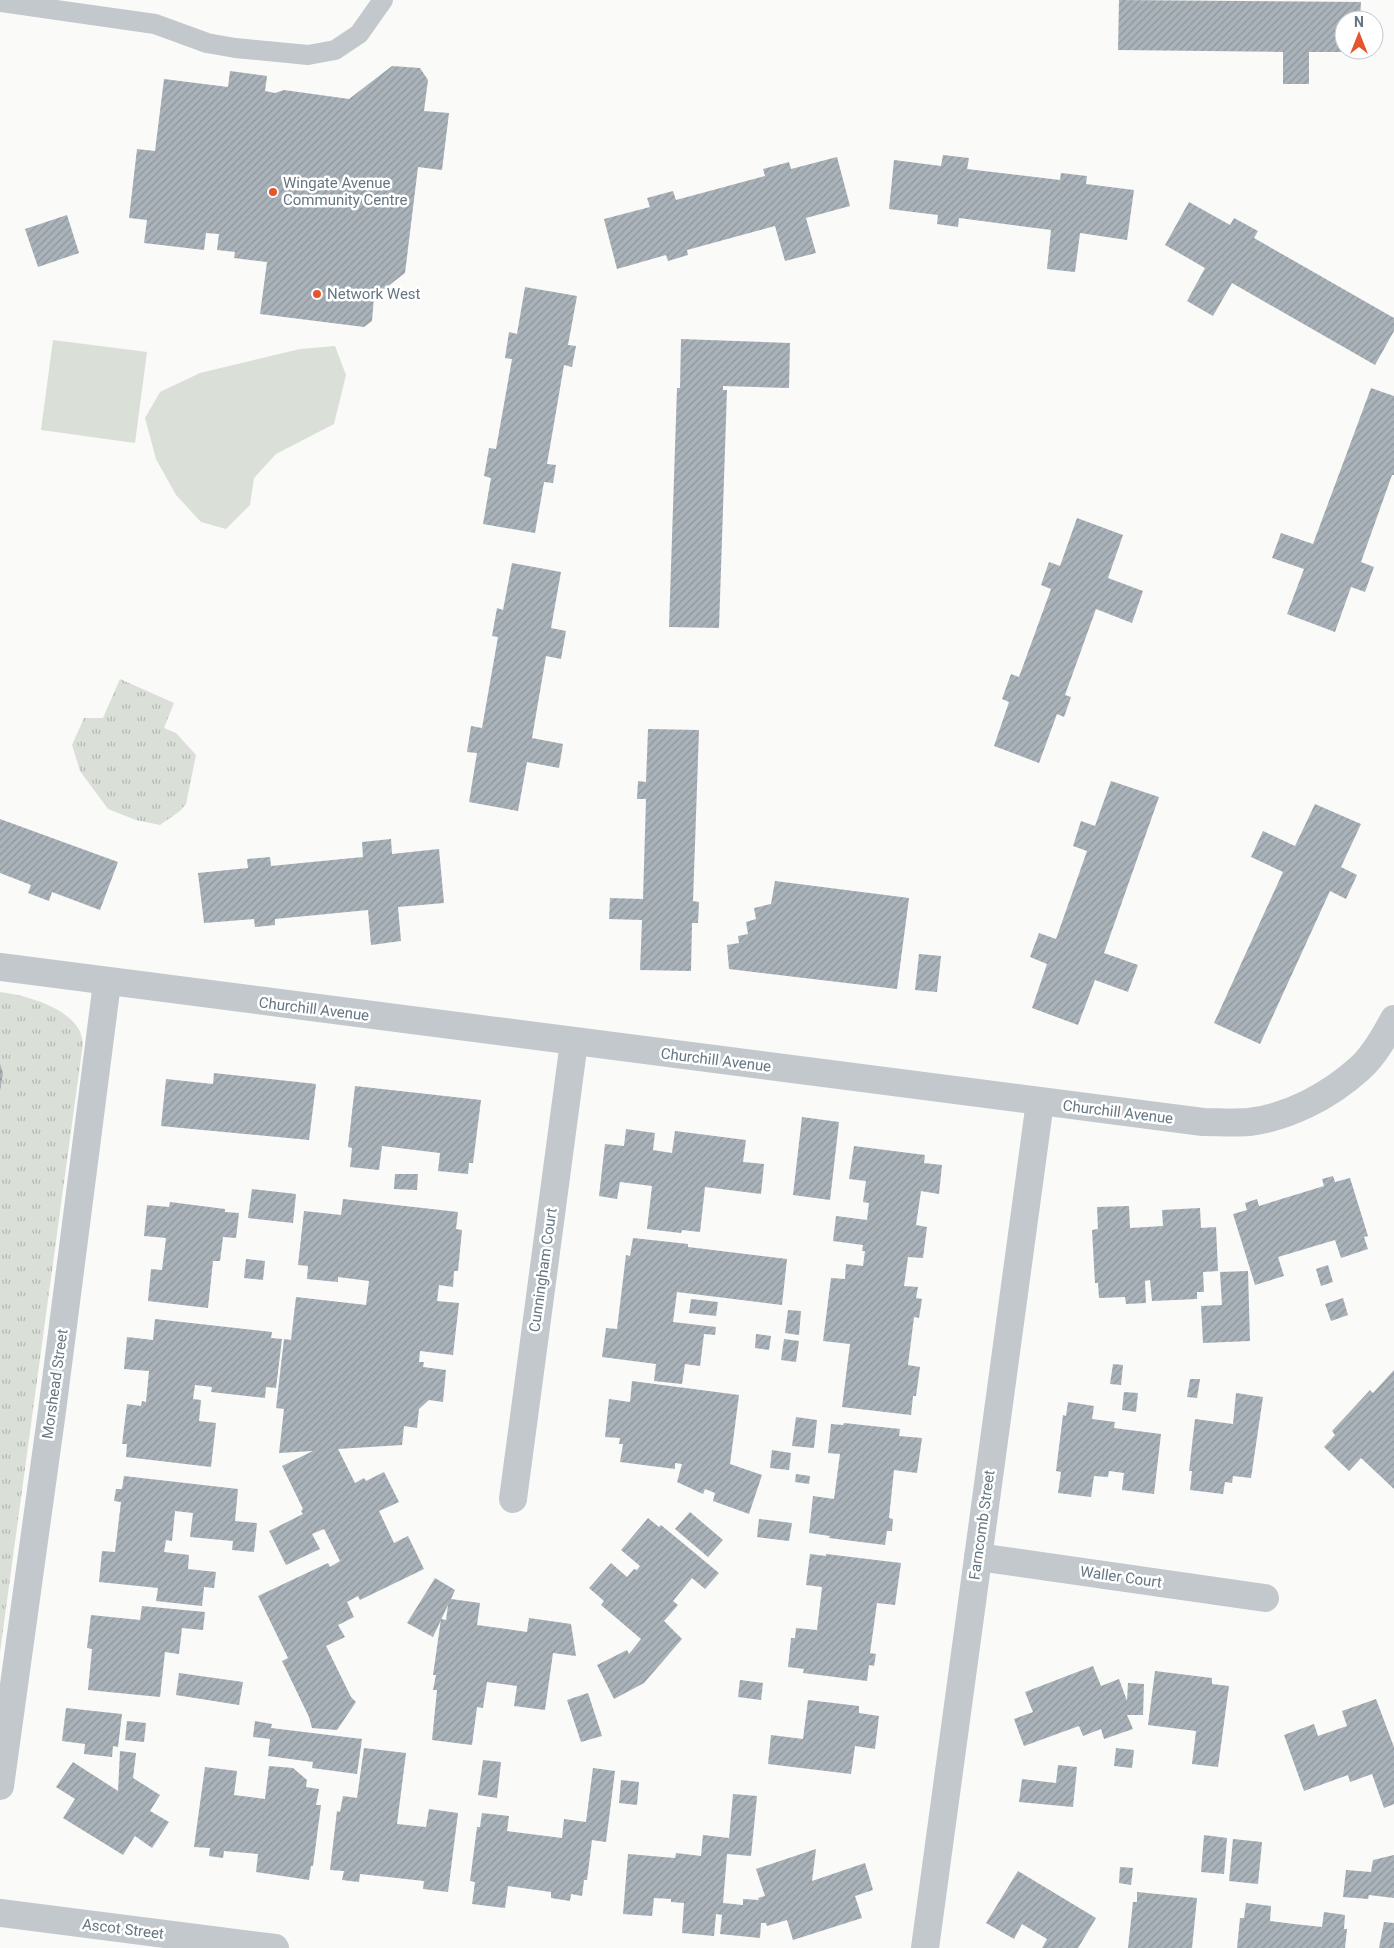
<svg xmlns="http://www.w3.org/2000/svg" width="1394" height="1948" font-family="Roboto,sans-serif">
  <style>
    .grass { fill: url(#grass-tufts) }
    .pitch { fill: #dadfd7 }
    .building { fill: url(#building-hatch) }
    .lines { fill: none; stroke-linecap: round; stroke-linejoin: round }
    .service { stroke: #c3c8cc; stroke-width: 20 }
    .minor { stroke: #c3c8cc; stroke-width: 28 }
    .tertiary { stroke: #c3c8cc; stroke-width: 28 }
    .poi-dot { fill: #e4572e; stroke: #fff; stroke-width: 2 }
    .labels { text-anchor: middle; stroke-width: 5; stroke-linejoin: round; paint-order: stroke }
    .poi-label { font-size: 15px; fill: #657683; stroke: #fff; text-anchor: start }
    .street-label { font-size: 15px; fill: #657683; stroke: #fff }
  </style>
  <defs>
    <pattern id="grass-tufts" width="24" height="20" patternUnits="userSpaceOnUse" patternTransform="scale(1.25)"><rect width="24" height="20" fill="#dadfd7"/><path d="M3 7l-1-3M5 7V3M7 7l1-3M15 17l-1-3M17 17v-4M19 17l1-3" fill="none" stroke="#b4b9b4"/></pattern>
    <pattern id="building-hatch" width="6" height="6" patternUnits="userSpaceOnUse" patternTransform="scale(1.25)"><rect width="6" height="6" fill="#aab3b9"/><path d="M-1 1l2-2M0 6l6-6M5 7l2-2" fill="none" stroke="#8e969c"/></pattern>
  </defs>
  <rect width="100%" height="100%" fill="#fafaf8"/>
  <!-- grass -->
  <g class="grass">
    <polygon points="120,679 174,703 164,728 176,733 196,755 186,804 180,811 160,825 136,820 108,809 80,771 72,745 84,718 103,718"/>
    <path d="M0,992C25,995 64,1006 78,1028C81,1032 82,1038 83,1043L0,1652Z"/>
  </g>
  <!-- pitch -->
  <g class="pitch">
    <polygon points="53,340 147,352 135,443 41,430"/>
    <polygon points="335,346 346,375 334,424 276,454 254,478 250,505 226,529 201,522 176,495 156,459 145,418 160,392 200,373 300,349"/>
  </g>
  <!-- building -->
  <g class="building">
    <polygon points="1119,0 1361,2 1360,20 1344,20 1344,50 1360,50 1359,52 1309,52 1309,84 1283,84 1283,52 1118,50"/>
    <polygon points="392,66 420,68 428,80 424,111 449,113 442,170 418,167 405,273 374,297 372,321 364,327 260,314 267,262 234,258 235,252 217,250 219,234 206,233 204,250 144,243 147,220 129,218 137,149 155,151 164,79 228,87 230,71 267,76 265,91 275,93 284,90 349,99"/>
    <polygon points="943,155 969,158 967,169 1060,180 1061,173 1087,176 1086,184 1134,190 1127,240 1080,233 1075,272 1047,269 1051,230 959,218 958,227 937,224 938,215 889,209 894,160 941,166"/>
    <polygon points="837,157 850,206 806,218 816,253 785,261 775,226 687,250 688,255 668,261 666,255 617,269 604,219 650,207 647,198 673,191 676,200 765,176 763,169 789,162 791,169"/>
    <polygon points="1189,202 1230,225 1234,218 1258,231 1254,238 1394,318 1394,331 1375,365 1232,283 1213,316 1187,301 1205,268 1165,245"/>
    <polygon points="67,215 79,253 38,267 25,229"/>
    <polygon points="525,287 577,296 568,345 576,346 572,367 564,365 547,464 556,465 553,483 544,482 535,533 483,524 491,478 484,476 489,448 496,449 512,359 505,358 509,332 517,334"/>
    <polygon points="681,339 790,343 789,388 723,386 723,390 727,390 719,628 669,627 677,388 680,388"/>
    <polygon points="1371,388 1394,396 1394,475 1392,475 1361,562 1374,567 1365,592 1351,587 1335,632 1287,614 1304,569 1272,558 1281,533 1313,544"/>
    <polygon points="1077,518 1123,535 1108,578 1143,591 1132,623 1096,609 1065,695 1071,697 1064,717 1057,714 1039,763 994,746 1009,702 1002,699 1011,674 1019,677 1051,589 1041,585 1049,562 1060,566"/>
    <polygon points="512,563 561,572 551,628 566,631 561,659 546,656 532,738 563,744 559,768 527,762 518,811 469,802 477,753 467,752 471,726 482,728 498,637 492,636 497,608 503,610"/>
    <polygon points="648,729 699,730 693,901 699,902 698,923 692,923 691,971 640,970 642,920 609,919 610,898 643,899 646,799 637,799 638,781 646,782"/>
    <polygon points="1111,781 1159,797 1104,953 1138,965 1128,992 1095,980 1078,1025 1032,1008 1047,964 1030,957 1039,933 1056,939 1087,851 1073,846 1081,821 1095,826"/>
    <polygon points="1315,804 1361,824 1341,867 1357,875 1346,899 1330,891 1260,1044 1214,1023 1283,872 1251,857 1263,831 1295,846"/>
    <polygon points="0,819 118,862 100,910 52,892 49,901 28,893 31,885 0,873"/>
    <polygon points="391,839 392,854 439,849 444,903 398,907 401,941 371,945 368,910 275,919 275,925 255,927 254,919 204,923 198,873 248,868 247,859 270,857 271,866 363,857 362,842"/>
    <polygon points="775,881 909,898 897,989 729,969 727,945 739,943 738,936 748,934 746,922 756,919 754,908 771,904"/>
    <polygon points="919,954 941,956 937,992 915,990"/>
    <polygon points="0,1064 3,1073 0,1091"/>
    <polygon points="214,1073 316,1084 309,1140 161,1126 166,1079 213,1084"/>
    <polygon points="355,1086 481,1100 473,1163 469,1163 468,1174 438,1171 440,1153 382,1146 379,1170 350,1167 352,1148 348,1147"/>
    <polygon points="802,1117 839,1122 830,1200 793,1195"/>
    <polygon points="626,1129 655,1133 653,1150 672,1153 675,1131 746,1140 743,1162 764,1164 761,1194 705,1187 700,1232 682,1230 681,1233 647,1229 652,1186 620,1182 617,1199 599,1196 605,1144 624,1146"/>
    <polygon points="854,1146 925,1155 924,1163 942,1165 939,1194 921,1191 916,1225 927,1227 923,1258 908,1257 906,1272 904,1286 918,1287 916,1298 922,1299 919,1318 914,1317 908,1365 920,1367 916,1396 913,1396 911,1415 842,1407 850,1344 823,1341 831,1278 845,1279 846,1264 863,1266 865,1251 862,1251 863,1245 833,1241 836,1216 867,1220 869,1203 863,1202 866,1181 849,1179"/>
    <polygon points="395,1174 418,1174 417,1190 394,1189"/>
    <polygon points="1333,1176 1335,1182 1350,1178 1368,1236 1364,1237 1368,1249 1341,1258 1335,1240 1278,1257 1284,1276 1255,1285 1233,1214 1247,1210 1245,1203 1257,1199 1259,1206 1324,1186 1322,1179"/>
    <polygon points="252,1189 296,1194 293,1223 248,1218"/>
    <polygon points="343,1199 458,1212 456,1229 462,1230 458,1271 454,1271 453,1287 439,1285 437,1301 459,1303 453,1355 420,1351 419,1362 424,1362 423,1367 446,1370 443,1402 429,1400 419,1409 417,1428 404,1426 402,1445 338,1449 355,1483 364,1478 366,1481 384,1472 399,1502 379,1511 394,1543 408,1536 424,1569 360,1600 358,1596 347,1602 354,1617 338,1625 345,1637 326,1646 351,1697 356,1702 337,1730 312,1728 309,1717 282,1661 288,1658 258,1596 328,1563 330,1567 340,1561 324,1529 312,1534 320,1549 286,1565 269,1531 303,1514 301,1511 303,1509 282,1466 313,1451 279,1453 284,1409 276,1408 284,1339 291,1340 296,1297 366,1305 369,1281 338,1277 338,1282 307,1279 308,1266 298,1265 304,1211 341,1215"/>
    <polygon points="170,1202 225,1209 225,1212 239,1213 236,1238 223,1237 220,1261 213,1261 208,1308 148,1301 151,1269 162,1270 166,1238 144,1236 147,1205 169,1207"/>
    <polygon points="1129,1206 1130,1228 1163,1226 1162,1210 1200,1208 1201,1228 1216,1227 1218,1271 1203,1272 1204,1292 1197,1292 1197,1299 1152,1301 1150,1280 1145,1281 1146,1303 1126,1304 1125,1297 1099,1298 1098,1283 1095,1283 1092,1230 1098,1229 1097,1207"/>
    <polygon points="633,1238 688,1244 688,1247 787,1259 782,1305 677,1292 673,1322 716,1327 715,1335 704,1334 700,1366 685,1364 682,1384 654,1381 656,1364 602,1357 606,1328 617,1329 626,1255 630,1256"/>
    <polygon points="246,1259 265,1261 263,1280 244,1278"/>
    <polygon points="1328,1265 1333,1282 1321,1286 1316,1269"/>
    <polygon points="1248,1271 1250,1341 1203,1343 1201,1306 1222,1305 1220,1272"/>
    <polygon points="1343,1298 1348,1315 1331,1321 1325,1304"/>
    <polygon points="691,1299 718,1302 716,1316 689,1313"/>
    <polygon points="788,1310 801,1311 799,1335 785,1333"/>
    <polygon points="155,1319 272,1332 271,1338 282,1339 276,1388 266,1387 265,1398 211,1392 212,1387 195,1385 193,1399 201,1400 199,1421 216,1423 211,1467 126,1457 127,1444 122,1444 127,1404 141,1406 142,1401 146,1402 149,1371 124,1369 127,1337 153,1340"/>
    <polygon points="756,1334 771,1336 769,1350 755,1348"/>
    <polygon points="784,1339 799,1341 796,1362 781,1360"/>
    <polygon points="1113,1364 1123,1365 1121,1385 1110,1384"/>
    <polygon points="1394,1370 1394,1489 1361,1458 1349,1471 1324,1447 1335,1435 1332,1431 1370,1390 1373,1393"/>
    <polygon points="1190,1379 1200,1379 1197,1398 1187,1397"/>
    <polygon points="632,1381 739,1395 730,1464 762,1475 749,1514 713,1501 715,1493 705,1489 703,1494 677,1482 682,1464 675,1463 675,1469 620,1462 623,1444 619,1444 620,1438 605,1437 609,1399 630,1402"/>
    <polygon points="1124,1392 1138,1393 1136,1412 1122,1410"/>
    <polygon points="1236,1393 1263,1397 1251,1478 1233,1476 1232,1483 1225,1482 1223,1494 1190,1490 1192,1471 1189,1471 1195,1419 1233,1424"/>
    <polygon points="1068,1402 1094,1406 1092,1419 1115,1422 1114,1428 1161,1434 1154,1494 1122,1490 1124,1473 1109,1471 1108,1477 1094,1476 1091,1497 1058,1493 1061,1472 1056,1471 1063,1415 1066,1416"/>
    <polygon points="796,1417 817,1420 814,1448 792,1446"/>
    <polygon points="844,1423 900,1429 899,1436 922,1438 917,1473 894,1470 889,1518 893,1519 892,1531 887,1531 885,1545 829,1538 830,1536 809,1533 813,1496 834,1499 840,1454 828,1453 831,1424 843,1425"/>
    <polygon points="772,1450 791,1453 789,1470 770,1468"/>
    <polygon points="796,1474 810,1476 809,1484 795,1482"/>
    <polygon points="124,1476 238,1489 235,1521 257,1523 254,1552 232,1550 233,1541 190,1537 193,1513 175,1511 172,1541 166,1540 164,1552 189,1555 188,1569 216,1572 214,1588 204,1587 202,1606 156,1601 158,1588 99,1582 102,1551 115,1552 121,1502 114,1501 116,1489 122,1489"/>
    <polygon points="690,1512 723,1540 708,1557 675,1529"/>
    <polygon points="648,1518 659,1527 661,1525 719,1573 705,1589 692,1578 673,1601 678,1605 664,1621 682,1639 644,1683 614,1699 597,1665 627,1650 629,1654 641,1639 601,1605 604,1601 589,1588 611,1563 627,1577 634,1569 637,1570 640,1566 621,1550"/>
    <polygon points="759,1519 792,1523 789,1541 757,1537"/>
    <polygon points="810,1554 826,1556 826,1554 901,1563 895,1605 877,1603 870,1653 876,1654 874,1666 869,1665 867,1681 803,1673 804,1669 788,1667 791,1638 795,1638 796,1628 817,1630 822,1587 806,1585"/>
    <polygon points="435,1578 455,1590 451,1599 480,1603 477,1625 527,1632 529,1618 571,1624 576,1656 553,1653 545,1710 514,1706 517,1686 487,1682 483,1708 477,1707 472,1745 432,1740 437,1690 433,1690 436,1675 433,1675 441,1619 446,1620 448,1605 433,1637 407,1623"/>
    <polygon points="142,1606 205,1612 203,1630 182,1628 179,1654 165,1652 160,1697 88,1690 92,1649 87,1648 91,1615 140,1620"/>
    <polygon points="1093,1666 1101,1686 1119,1679 1127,1701 1128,1683 1144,1684 1143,1715 1127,1715 1133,1729 1104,1739 1101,1729 1083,1736 1079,1726 1024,1746 1014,1719 1033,1712 1025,1692"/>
    <polygon points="1155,1671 1212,1678 1212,1684 1229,1686 1218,1767 1192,1764 1196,1731 1148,1725"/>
    <polygon points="179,1673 243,1682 239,1705 176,1695"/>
    <polygon points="740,1680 763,1683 761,1700 738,1697"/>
    <polygon points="588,1693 602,1736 581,1742 567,1700"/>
    <polygon points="1376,1699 1394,1747 1394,1804 1384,1808 1372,1774 1350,1782 1348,1775 1304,1791 1284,1735 1314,1724 1318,1736 1347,1726 1342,1711"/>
    <polygon points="808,1700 859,1706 859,1713 879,1716 875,1749 855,1746 851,1774 768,1764 771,1735 803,1739"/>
    <polygon points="66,1708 122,1714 118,1747 113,1746 112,1757 84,1754 85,1744 62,1741"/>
    <polygon points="127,1721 146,1723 144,1742 125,1740"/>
    <polygon points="255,1721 272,1724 271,1728 362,1739 357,1774 312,1768 313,1762 268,1756 270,1739 253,1737"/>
    <polygon points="364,1748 406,1753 397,1824 426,1827 429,1809 458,1813 448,1892 423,1889 424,1881 360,1874 359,1882 342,1880 344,1871 330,1870 337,1811 340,1812 343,1796 357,1798"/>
    <polygon points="1116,1748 1134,1750 1132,1768 1114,1766"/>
    <polygon points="120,1751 136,1753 133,1778 160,1795 150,1811 169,1822 152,1848 135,1836 123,1855 63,1818 75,1799 56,1787 73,1762 118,1791"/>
    <polygon points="483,1760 501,1762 497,1798 478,1795"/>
    <polygon points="1058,1765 1077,1767 1073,1807 1019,1802 1022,1779 1056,1783"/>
    <polygon points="269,1766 293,1768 307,1780 306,1787 319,1789 316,1805 321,1805 313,1866 311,1866 309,1880 256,1872 258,1854 224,1851 223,1858 209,1856 210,1848 194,1847 205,1767 237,1771 234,1795 265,1799"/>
    <polygon points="593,1768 615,1771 606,1842 592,1840 587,1880 584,1880 582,1896 571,1894 570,1901 551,1898 551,1892 508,1886 505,1908 472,1904 475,1882 470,1881 477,1827 480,1827 482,1813 509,1816 507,1831 562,1838 564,1819 586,1822"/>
    <polygon points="621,1780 639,1782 637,1805 619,1803"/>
    <polygon points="733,1794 757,1796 751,1856 727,1854 723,1903 743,1905 743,1899 759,1900 758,1898 765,1896 756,1869 816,1849 812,1881 865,1863 873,1890 855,1896 862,1918 793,1940 787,1920 767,1926 766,1923 761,1923 760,1938 720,1934 722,1915 716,1914 714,1936 682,1933 684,1903 671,1902 671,1899 654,1898 652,1916 623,1914 628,1854 675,1858 676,1853 701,1856 703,1835 729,1838"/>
    <polygon points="1204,1835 1227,1838 1224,1874 1201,1872"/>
    <polygon points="1233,1839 1262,1842 1258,1884 1229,1881"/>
    <polygon points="1394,1855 1394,1898 1369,1895 1368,1899 1343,1897 1346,1870 1371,1872 1373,1860"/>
    <polygon points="1120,1867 1133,1868 1131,1885 1119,1883"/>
    <polygon points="1018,1871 1096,1918 1078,1948 1042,1948 1047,1939 1022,1924 1014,1939 986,1923"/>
    <polygon points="1137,1892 1197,1898 1192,1948 1128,1948 1133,1902 1137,1902"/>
    <polygon points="1246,1903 1271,1906 1270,1921 1294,1924 1322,1927 1324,1912 1345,1915 1344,1929 1347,1929 1345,1948 1237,1948 1240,1918 1244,1918"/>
    <polygon points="1384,1922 1394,1923 1394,1948 1379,1948"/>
  </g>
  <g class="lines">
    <!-- service -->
    <polyline class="service" points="0,2 155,24 207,43 235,48 308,55 335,50 359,34 383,0"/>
    <!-- minor -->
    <g class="minor">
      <path d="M0,967L1203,1122C1218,1122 1234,1123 1249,1122C1289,1117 1329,1096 1359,1069C1374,1056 1385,1036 1394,1019"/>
      <polyline points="513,1499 574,1042"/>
      <polyline points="978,1557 1265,1598"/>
      <polyline points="0,1786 52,1411 107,983"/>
      <polyline points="925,1948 1040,1102"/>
    </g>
    <!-- tertiary -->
    <polyline class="tertiary" points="0,1913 275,1948"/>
  </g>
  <!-- markers -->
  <g class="poi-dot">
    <circle cx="273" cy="192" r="5"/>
    <circle cx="317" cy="294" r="5"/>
  </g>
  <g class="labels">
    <!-- poi labels -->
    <g class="poi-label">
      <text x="283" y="188">Wingate Avenue<tspan x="283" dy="17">Community Centre</tspan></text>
      <text x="327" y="299">Network West</text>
    </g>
    <!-- street labels -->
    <g class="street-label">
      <text transform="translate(314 1009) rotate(7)" y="5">Churchill Avenue</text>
      <text transform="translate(716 1060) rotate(7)" y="5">Churchill Avenue</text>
      <text transform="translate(1118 1112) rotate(7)" y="5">Churchill Avenue</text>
      <text transform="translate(543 1270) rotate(-82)" y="5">Cunningham Court</text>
      <text transform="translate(55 1384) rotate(-82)" y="5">Morshead Street</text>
      <text transform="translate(982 1525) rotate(-82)" y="5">Farncomb Street</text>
      <text transform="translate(1121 1577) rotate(8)" y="5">Waller Court</text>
      <text transform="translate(123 1929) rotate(7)" y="5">Ascot Street</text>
    </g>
  </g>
  <!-- north arrow -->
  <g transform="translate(1359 35)"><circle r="24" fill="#ffffff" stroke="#c1c8cd"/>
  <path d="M0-4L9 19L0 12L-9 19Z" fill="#e4572e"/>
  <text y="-8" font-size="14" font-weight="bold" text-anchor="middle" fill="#657683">N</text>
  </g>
</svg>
